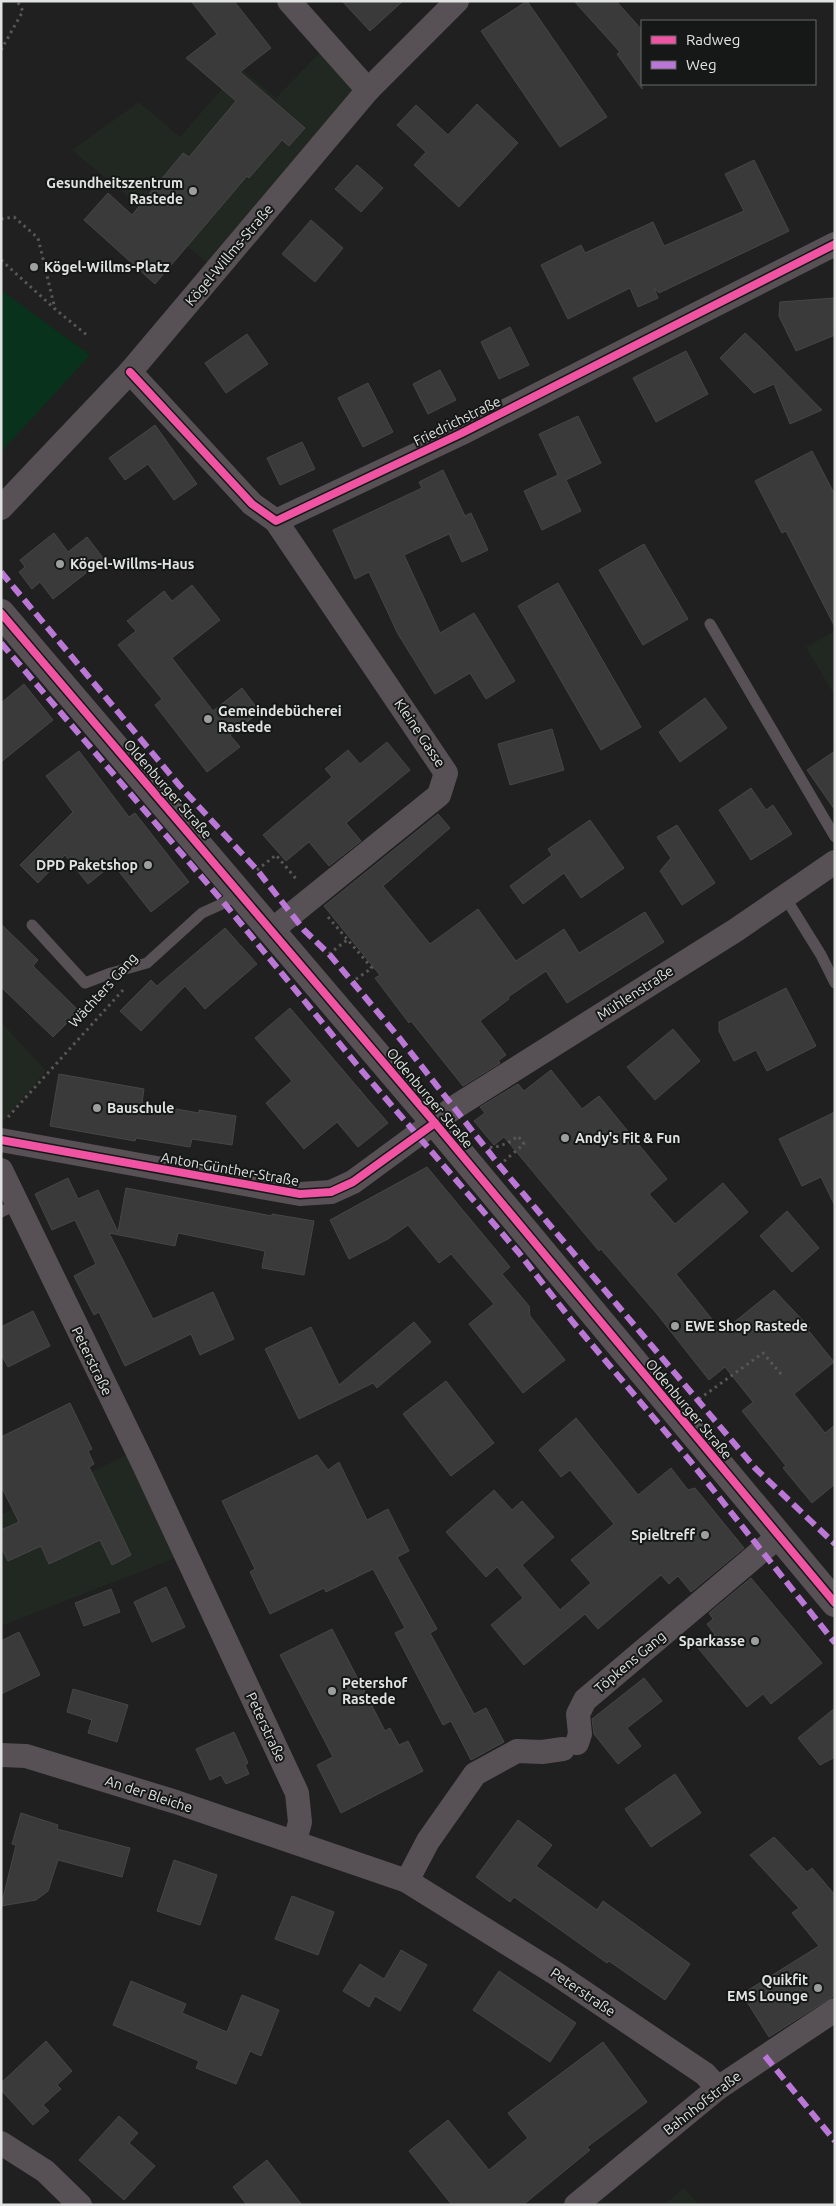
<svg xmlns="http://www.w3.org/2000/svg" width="836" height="2206" font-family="Ubuntu,sans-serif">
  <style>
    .built { fill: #212822 }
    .green { fill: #09321c }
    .building { fill: #393a39; stroke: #464646 }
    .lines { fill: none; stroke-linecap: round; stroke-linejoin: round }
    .path { stroke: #5a5658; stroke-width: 3; stroke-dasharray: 2.5 4; stroke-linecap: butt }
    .service { stroke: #575054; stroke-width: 11 }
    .minor { stroke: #575054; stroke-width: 24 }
    .tertiary { stroke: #575054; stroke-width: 28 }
    .quiet { stroke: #ba77d6; stroke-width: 6; stroke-dasharray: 12 6; stroke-linecap: butt }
    .cycleway-casing { stroke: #151816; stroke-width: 11 }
    .cycleway { stroke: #f153a3; stroke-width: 8 }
    .poi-dot { fill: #9d9f9e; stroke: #151816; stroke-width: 2 }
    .labels { text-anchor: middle; stroke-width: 4; stroke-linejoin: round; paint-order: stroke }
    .poi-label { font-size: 14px; font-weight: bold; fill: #e1e3e2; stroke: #151816; text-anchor: start }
    .street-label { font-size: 14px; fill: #e1e3e2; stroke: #151816 }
  </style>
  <rect width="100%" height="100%" fill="#1f201f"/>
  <!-- built -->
  <g class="built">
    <polygon points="327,45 368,90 216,270 72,150 139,102 180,137 240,68 276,98"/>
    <polygon points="835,631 835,696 806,647"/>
    <polygon points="1,1022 46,1071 1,1124"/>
    <polygon points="137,1450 186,1554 1,1626 1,1515"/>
    <polygon points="684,2188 699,2205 664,2205"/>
  </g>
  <!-- green -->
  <polygon class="green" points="1,290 90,355 1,452"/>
  <!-- building -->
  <g class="building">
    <polygon points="191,1 234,1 271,48 240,72 305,128 289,146 282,140 249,178 247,176 155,284 84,220 108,193 132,215 183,153 189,157 236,101 186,58 217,34"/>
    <polygon points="342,1 403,1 370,31"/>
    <polygon points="527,1 607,117 560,147 481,31"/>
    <polygon points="574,1 616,1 642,30 642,89 617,54 620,52"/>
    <polygon points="477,104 518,143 459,207 414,165 426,152 397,125 416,105 448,135"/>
    <polygon points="754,160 789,231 659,293 654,288 658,298 638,307 630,288 568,319 541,265 581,245 585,253 653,222 664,246 744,211 725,174"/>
    <polygon points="357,165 383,188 361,212 335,189"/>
    <polygon points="311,220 343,248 315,282 282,254"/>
    <polygon points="835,298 835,335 796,351 779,316 780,302"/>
    <polygon points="510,327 529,365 499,379 481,342"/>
    <polygon points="745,333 760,347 822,410 790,424 774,384 754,393 720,358"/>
    <polygon points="247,334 268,364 226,393 205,363"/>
    <polygon points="686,351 708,394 656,422 633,378"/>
    <polygon points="440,370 456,400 428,414 413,384"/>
    <polygon points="368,383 393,432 363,447 338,398"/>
    <polygon points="578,416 601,463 566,480 581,511 542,530 524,491 558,475 539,434"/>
    <polygon points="155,425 197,484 174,500 148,464 125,480 109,458"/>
    <polygon points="302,442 315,469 280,485 267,458"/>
    <polygon points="812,451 835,495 835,627 786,531 782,533 755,481"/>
    <polygon points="443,470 465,516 471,513 488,550 462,562 449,534 404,555 440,633 474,613 515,681 486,699 470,673 435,694 398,634 369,572 355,579 333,530 422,488 419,482"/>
    <polygon points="54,533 68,552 87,537 104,559 53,599 40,582 32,589 19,572 25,567 20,560"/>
    <polygon points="644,544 688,619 643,645 599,570"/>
    <polygon points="558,583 641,727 601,750 518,606"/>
    <polygon points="192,585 220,620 172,658 213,711 242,688 260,712 230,735 240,747 207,772 155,705 162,699 118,645 136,631 127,621 164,591 172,601"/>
    <polygon points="24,684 53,720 1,762 1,703"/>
    <polygon points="705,698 727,728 680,762 659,732"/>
    <polygon points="552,729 564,770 510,785 498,744"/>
    <polygon points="387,742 410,770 346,823 361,841 329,866 309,842 286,861 263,835 332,777 325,769 348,750 360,764"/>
    <polygon points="79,751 129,817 135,813 189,882 151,912 113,864 88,884 65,855 38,883 20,865 73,812 46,776"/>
    <polygon points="835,751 835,810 807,770"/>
    <polygon points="751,788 766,810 773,805 792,834 751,860 719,810"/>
    <polygon points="438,814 450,828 383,886 430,944 478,909 516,961 564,929 579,953 645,912 664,942 567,1003 546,971 508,997 509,999 480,1021 506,1055 498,1061 500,1063 463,1086 411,1021 409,1023 375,978 380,975 324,906"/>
    <polygon points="590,820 624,868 581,898 564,873 523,904 510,886 552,855 548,849"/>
    <polygon points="677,825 715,883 682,905 660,871 671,858 657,837"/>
    <polygon points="1,924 38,960 33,966 79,1011 53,1037 1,987"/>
    <polygon points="225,928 257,964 205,1009 185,986 141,1031 120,1011 151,980 157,986"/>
    <polygon points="786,988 816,1046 767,1071 756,1050 734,1061 719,1031 719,1022"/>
    <polygon points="290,1008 388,1123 358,1147 337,1122 304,1149 266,1103 292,1081 255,1038"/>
    <polygon points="673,1029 700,1061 655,1100 627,1067"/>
    <polygon points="551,1070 582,1109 599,1096 667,1179 649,1194 675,1224 723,1183 748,1212 676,1274 722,1332 774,1290 810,1328 808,1330 834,1362 794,1394 825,1433 835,1425 835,1484 812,1503 783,1468 786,1466 742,1411 753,1402 725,1367 709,1380 657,1314 601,1249 599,1251 504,1137 494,1145 474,1121 485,1113 480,1107 518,1084 524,1091"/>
    <polygon points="59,1074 144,1089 142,1103 199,1113 199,1110 236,1116 232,1145 192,1139 190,1147 136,1138 135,1141 50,1126"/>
    <polygon points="835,1112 835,1206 821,1177 802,1186 779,1139"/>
    <polygon points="427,1167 510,1267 502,1274 529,1306 530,1316 565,1360 523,1393 469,1324 494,1304 451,1254 439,1263 408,1225 388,1239 349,1259 330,1220"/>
    <polygon points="68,1178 78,1199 98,1190 118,1232 126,1188 272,1216 272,1214 314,1221 304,1275 262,1268 265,1251 178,1233 175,1246 109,1233 153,1319 213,1292 234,1339 200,1355 191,1334 125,1366 99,1312 94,1315 74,1276 96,1264 75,1220 52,1230 35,1194"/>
    <polygon points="787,1211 819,1248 792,1272 760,1236"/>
    <polygon points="33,1311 50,1346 8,1367 1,1354 1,1327"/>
    <polygon points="414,1322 431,1342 377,1388 373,1383 299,1419 265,1349 311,1327 339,1385"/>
    <polygon points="446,1381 494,1443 451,1476 403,1414"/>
    <polygon points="70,1403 92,1449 88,1451 94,1464 89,1467 131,1555 112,1565 100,1540 49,1564 41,1546 8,1561 1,1547 1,1530 19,1522 1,1486 1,1437"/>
    <polygon points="576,1418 638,1495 671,1468 688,1490 695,1488 744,1548 691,1592 678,1576 669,1584 661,1575 598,1629 585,1614 524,1665 491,1625 523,1598 497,1567 486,1577 446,1532 494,1490 512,1510 522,1501 554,1537 522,1565 560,1610 591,1583 571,1560 614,1524 570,1470 561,1477 539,1450"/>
    <polygon points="317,1455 328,1470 339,1462 367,1520 388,1509 409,1551 397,1557 437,1629 430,1633 474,1714 486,1708 504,1742 471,1760 451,1721 443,1725 395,1633 405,1628 373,1569 326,1592 324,1588 270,1614 250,1572 255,1569 222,1501"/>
    <polygon points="751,1578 822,1663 771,1704 763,1694 747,1707 698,1648 715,1635 707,1624 713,1619 709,1613"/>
    <polygon points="166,1587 185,1627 152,1642 134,1602"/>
    <polygon points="111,1589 120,1612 84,1626 75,1603"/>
    <polygon points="332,1629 385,1731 390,1728 399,1745 408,1741 423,1771 341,1813 317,1765 333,1757 280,1655"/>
    <polygon points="19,1632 40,1675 1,1694 1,1641"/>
    <polygon points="644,1678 662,1701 627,1728 641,1746 618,1764 594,1734 592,1719"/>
    <polygon points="73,1689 128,1705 117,1742 88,1733 92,1720 67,1712"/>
    <polygon points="835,1708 835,1757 820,1765 798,1738"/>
    <polygon points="234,1732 248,1763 245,1765 249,1774 226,1784 221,1775 210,1780 196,1749"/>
    <polygon points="675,1774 701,1813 651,1847 625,1809"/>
    <polygon points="21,1813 58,1825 57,1829 130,1848 122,1877 58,1860 48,1891 36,1900 1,1906 16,1845 12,1844"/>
    <polygon points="518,1820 552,1845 536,1866 597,1910 603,1901 690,1964 665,2000 609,1961 607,1963 514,1897 510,1902 476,1877"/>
    <polygon points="774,1837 807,1872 812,1868 835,1895 835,1995 769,2037 742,1994 819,1946 792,1913 799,1908 750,1855"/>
    <polygon points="174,1860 217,1875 200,1925 157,1911"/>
    <polygon points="292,1896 334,1912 318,1955 275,1939"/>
    <polygon points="401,1950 427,1965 400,2011 375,1996 369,2007 343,1991 360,1964 384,1979"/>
    <polygon points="499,1971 576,2023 550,2062 473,2010"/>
    <polygon points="131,1981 186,2004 182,2013 227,2032 242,1995 279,2010 261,2056 250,2051 236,2084 196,2068 199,2061 113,2025"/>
    <polygon points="46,2041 72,2071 57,2085 61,2089 43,2105 49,2111 33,2125 1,2090 1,2083"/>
    <polygon points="603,2042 647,2102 587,2147 590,2150 523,2205 452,2205 409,2151 448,2120 489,2170 528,2138 508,2113"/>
    <polygon points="119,2116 138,2133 129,2143 155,2166 124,2200 79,2160"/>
    <polygon points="267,2160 302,2205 247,2205 233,2187"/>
  </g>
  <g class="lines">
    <!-- path -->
    <g class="path">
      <polyline points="1,50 23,11 17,1"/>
      <polyline points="1,219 14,217 38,238 55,309"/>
      <polyline points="1,260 55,309 88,336"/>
      <polyline points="257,870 276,855 297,880"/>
      <polyline points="328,917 372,968 352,982"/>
      <polyline points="329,954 347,940"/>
      <polyline points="8,1117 123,990"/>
      <polyline points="490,1147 493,1148 508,1143 518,1136 524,1144 502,1163"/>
      <polyline points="699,1399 763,1353 781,1374"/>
    </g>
    <!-- service -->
    <g class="service">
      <polyline points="710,624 835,837"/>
      <polyline points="785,897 821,955 835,983"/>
      <polyline points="32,925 85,983 111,973 147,963 202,913 224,903 239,890"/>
      <polyline points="1,1212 17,1204"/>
    </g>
    <!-- minor -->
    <g class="minor">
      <polyline points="289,1 368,90"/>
      <polyline points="130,372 252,504 276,521 460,434 835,244"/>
      <polyline points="1,508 130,372 368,90 457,1"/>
      <polyline points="272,930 439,795 446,773 276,521"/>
      <polyline points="1,1140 300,1194 331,1192 353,1182 455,1107 736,930 835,862"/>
      <polyline points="1,1170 144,1465 297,1793 300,1822 295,1841"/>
      <polyline points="577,1743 580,1734 578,1714 585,1700 779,1536"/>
      <polyline points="1,1755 26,1756 176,1802 407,1881 555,1973 705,2074 718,2088"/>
      <polyline points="407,1881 428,1841 475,1774 517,1751 542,1752 563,1749"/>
      <polyline points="1,2143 45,2171 80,2205"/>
      <polyline points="576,2205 718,2088 835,2010"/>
    </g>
    <!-- tertiary -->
    <polyline class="tertiary" points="1,613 435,1123 835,1603"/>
    <!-- quiet -->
    <g class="quiet">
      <polyline points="1,572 179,785 257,870 304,930 329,954 401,1040 499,1165 755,1468 835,1544"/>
      <polyline points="1,643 224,903 362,1071 519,1253 572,1321 691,1462 835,1643"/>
      <polyline points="765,2056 835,2141"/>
    </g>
    <!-- cycleway casing -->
    <g class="cycleway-casing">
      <g id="cycleway">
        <polyline points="130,372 252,504 276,521 460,434 835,244"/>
        <polyline points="1,613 435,1123 835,1603"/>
        <polyline points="1,1140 300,1194 331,1192 353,1182 435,1123"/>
      </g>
    </g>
    <!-- cycleway -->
    <use href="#cycleway" class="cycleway"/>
  </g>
  <!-- markers -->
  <g class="poi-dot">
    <circle cx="193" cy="191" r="5"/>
    <circle cx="34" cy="267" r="5"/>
    <circle cx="60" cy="564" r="5"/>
    <circle cx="208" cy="719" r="5"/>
    <circle cx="148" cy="865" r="5"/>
    <circle cx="97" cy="1108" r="5"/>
    <circle cx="565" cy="1138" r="5"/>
    <circle cx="675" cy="1326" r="5"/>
    <circle cx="705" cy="1535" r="5"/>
    <circle cx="755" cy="1641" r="5"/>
    <circle cx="332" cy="1691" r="5"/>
    <circle cx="818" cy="1988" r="5"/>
  </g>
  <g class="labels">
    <!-- poi labels -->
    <g class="poi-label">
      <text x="183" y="188" text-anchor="end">Gesundheitszentrum<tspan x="183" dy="16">Rastede</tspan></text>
      <text x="44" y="272">Kögel-Willms-Platz</text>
      <text x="70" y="569">Kögel-Willms-Haus</text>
      <text x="218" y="716">Gemeindebücherei<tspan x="218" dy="16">Rastede</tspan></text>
      <text x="138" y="870" text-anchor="end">DPD Paketshop</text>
      <text x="107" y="1113">Bauschule</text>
      <text x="575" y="1143">Andy's Fit &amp; Fun</text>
      <text x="685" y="1331">EWE Shop Rastede</text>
      <text x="695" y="1540" text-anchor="end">Spieltreff</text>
      <text x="745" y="1646" text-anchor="end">Sparkasse</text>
      <text x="342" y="1688">Petershof<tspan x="342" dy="16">Rastede</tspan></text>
      <text x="808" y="1985" text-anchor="end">Quikfit<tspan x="808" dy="16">EMS Lounge</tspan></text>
    </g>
    <!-- street labels -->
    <g class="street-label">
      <text transform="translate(229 255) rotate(-50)" y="5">Kögel-Willms-Straße</text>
      <text transform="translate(457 421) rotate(-26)" y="5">Friedrichstraße</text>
      <text transform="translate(420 733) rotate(56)" y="5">Kleine Gasse</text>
      <text transform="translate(168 789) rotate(49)" y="5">Oldenburger Straße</text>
      <text transform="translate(103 990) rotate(-48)" y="5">Wächters Gang</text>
      <text transform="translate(635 993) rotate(-33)" y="5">Mühlenstraße</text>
      <text transform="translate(430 1098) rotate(50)" y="5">Oldenburger Straße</text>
      <text transform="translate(230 1169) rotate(10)" y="5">Anton-Günther-Straße</text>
      <text transform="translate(92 1361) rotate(64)" y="5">Peterstraße</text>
      <text transform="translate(689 1409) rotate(50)" y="5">Oldenburger Straße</text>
      <text transform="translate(630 1662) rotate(-40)" y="5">Töpkens Gang</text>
      <text transform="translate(266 1727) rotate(65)" y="5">Peterstraße</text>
      <text transform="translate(149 1794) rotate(18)" y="5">An der Bleiche</text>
      <text transform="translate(583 1992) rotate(34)" y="5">Peterstraße</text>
      <text transform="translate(702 2103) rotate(-38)" y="5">Bahnhofstraße</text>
    </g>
  </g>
  <!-- border -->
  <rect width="836" height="2206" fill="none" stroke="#e1e3e2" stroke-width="5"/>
  <!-- legend -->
  <rect x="641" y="20" width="175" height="65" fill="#151816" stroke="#676968"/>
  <rect x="651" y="36" width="25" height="8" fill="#f153a3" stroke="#676968"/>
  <text x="686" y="45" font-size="15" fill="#e1e3e2">Radweg</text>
  <rect x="651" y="61" width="25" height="8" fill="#ba77d6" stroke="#676968"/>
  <text x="686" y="70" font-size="15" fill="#e1e3e2">Weg</text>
</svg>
